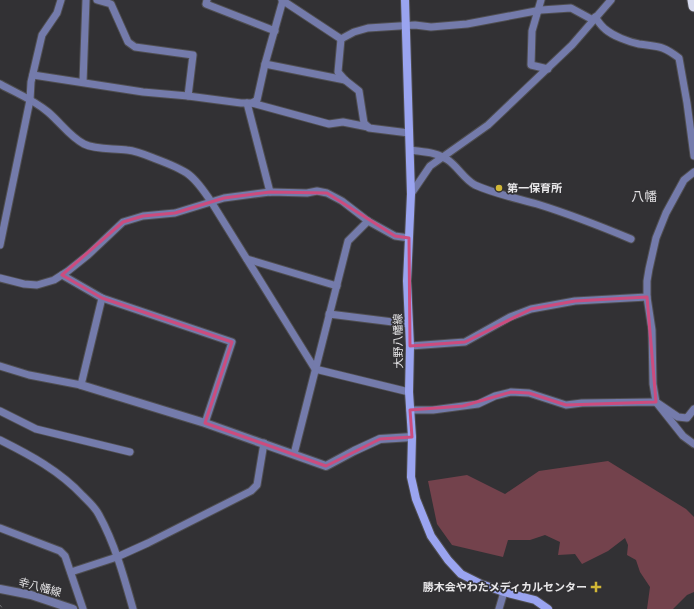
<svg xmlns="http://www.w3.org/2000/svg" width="694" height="609" font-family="Figtree,'Noto Sans JP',sans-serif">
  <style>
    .green { fill: #73424c }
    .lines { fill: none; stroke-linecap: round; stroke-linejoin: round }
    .minor-casing { stroke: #4f4e51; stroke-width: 9 }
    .tertiary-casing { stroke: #4f4e51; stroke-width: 10 }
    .secondary-casing { stroke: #4f4e51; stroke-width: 10 }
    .trunk-casing { stroke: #4f4e51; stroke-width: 13 }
    .path { stroke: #727173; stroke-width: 1; stroke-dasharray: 3 3; stroke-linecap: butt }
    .minor { stroke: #747bab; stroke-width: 7 }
    .tertiary { stroke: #747bab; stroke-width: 8 }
    .secondary { stroke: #9aa4f0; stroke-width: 8 }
    .trunk { stroke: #d7daee; stroke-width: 11 }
    .marked { fill: none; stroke: #cc4c7e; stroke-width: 3; stroke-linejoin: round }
    .poi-dot { fill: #d1b736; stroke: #323134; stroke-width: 1.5 }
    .labels { text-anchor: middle; stroke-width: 3.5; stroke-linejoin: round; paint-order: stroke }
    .poi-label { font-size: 11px; font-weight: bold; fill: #e8e7e9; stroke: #323134; text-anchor: start }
    .street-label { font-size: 11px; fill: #e8e7e9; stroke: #323134 }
    .quarter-label { font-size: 13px; fill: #dfdee1; stroke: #323134 }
  </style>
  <rect width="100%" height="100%" fill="#323134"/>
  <!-- green -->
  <polygon class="green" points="608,461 686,509 694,517 694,592 687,595 673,609 647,609 650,587 640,572 636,560 627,555 628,545 625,538 608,551 582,564 575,554 558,555 560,542 545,535 530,540 508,540 503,557 452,545 437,524 428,481 467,475 505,494 539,471"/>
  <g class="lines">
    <!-- minor casing -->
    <g class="minor-casing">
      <g id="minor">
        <polyline points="97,0 111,4 128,42 135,47 193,55 188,96"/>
        <polyline points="207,0 206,4 275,31"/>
        <polyline points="282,0 341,39"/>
        <polyline points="541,0 532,31 531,65 548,69"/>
        <path d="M595,17C598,21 601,26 605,29C613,36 629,42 639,44C659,47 662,45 679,58L687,103L694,156"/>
        <polyline points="341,39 354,32 368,28 415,25 431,27 467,24 541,10 571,8 593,20"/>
        <polyline points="341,39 338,72 345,80 359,91 364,123 369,128 409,133"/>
        <polyline points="265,64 345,80"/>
        <polyline points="33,75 143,92 188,96 241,103 252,103 257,100 265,64 283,0"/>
        <polyline points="83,82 86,0"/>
        <path d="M0,84C16,93 34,100 48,112C60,122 70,137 84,144C96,150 114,148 127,150C137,151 146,155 156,159C188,171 193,174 212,203L315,369L409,392"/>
        <polyline points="247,103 270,192"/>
        <polyline points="252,103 329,124 343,122 368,127"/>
        <path d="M410,150C423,152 437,152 448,160C458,167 464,179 475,185C495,194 516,198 537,204C569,214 600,226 631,239"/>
        <polyline points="694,172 684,180 666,213 656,238 649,269 647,281 647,297 652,330 653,384 656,402 683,436 694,444"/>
        <polyline points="411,194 430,166 488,125 572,45 611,0"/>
        <polyline points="0,245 30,100 31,82 42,35 57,13 61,0"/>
        <polyline points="247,259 337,286"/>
        <polyline points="62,275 102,298 232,342 205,423"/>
        <polyline points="0,278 24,284 37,285 54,280 68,271 88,255 123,222 143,216 175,213 224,198 270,192 307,193 317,191 327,193 342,201 368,221 395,236 409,238"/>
        <polyline points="329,314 409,324"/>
        <polyline points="410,346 465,342 510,317 531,309 575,301 647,297"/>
        <polyline points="0,366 29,375 81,385 102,298"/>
        <polyline points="410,410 433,410 478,404 495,396 511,392 529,393 566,405 582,403 656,402 678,417 687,418 694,409"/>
        <polyline points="0,411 36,429 130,452"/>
        <path d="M0,440C30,455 60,471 83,496C89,502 95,507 99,515C115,544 124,577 133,609"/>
        <polyline points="294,454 348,241 368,221"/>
        <polyline points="0,528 60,551 65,556 83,609"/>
        <polyline points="71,572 117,557 148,543 251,491 257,485 264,443"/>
        <polyline points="499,609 504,592"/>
      </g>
    </g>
    <!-- tertiary casing -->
    <g class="tertiary-casing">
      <g id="tertiary">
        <polyline points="81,385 205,423 326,466 354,451 380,439 412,437"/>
        <polyline points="0,589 31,595 73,609"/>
      </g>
    </g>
    <!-- secondary casing -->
    <g class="secondary-casing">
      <polyline id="secondary" points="405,0 411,194 407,281 410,346 409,392 412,437 411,477 416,499 431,536 448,560 461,574 481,584 504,592 535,600 548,609"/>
    </g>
    <!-- trunk casing -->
    <g class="trunk-casing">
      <polyline id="trunk" points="693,0 694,6"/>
    </g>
    <!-- path -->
    <polyline class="path" points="0,605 3,609"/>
    <!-- minor -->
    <use href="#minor" class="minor"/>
    <!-- tertiary -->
    <use href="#tertiary" class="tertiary"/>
    <!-- secondary -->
    <use href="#secondary" class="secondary"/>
    <!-- trunk -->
    <use href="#trunk" class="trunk"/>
  </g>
  <!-- marked area -->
  <path class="marked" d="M270,192L327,193L395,236L409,238L410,346L465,342L531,309L575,301L647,297L656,402L566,405L529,393L511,392L463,406L410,410L412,437L380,439L326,466L205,423L232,342L102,298L62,275L123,222L143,216L175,213L224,198Z"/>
  <!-- markers -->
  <g class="poi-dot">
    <circle cx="499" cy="188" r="4"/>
    <path d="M594 581h4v4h4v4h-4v4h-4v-4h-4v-4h4z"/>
  </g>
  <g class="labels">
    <!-- poi labels -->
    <g class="poi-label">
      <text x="507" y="192">第一保育所</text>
      <text x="587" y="591" text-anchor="end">勝木会やわたメディカルセンター</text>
    </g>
    <!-- street labels -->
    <g class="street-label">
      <text transform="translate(398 341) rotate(-91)" y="4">大野八幡線</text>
      <text transform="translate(40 587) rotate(15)" y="4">幸八幡線</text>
    </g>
    <!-- quarter labels -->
    <g class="quarter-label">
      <text x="644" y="201">八幡</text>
    </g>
  </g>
</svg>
